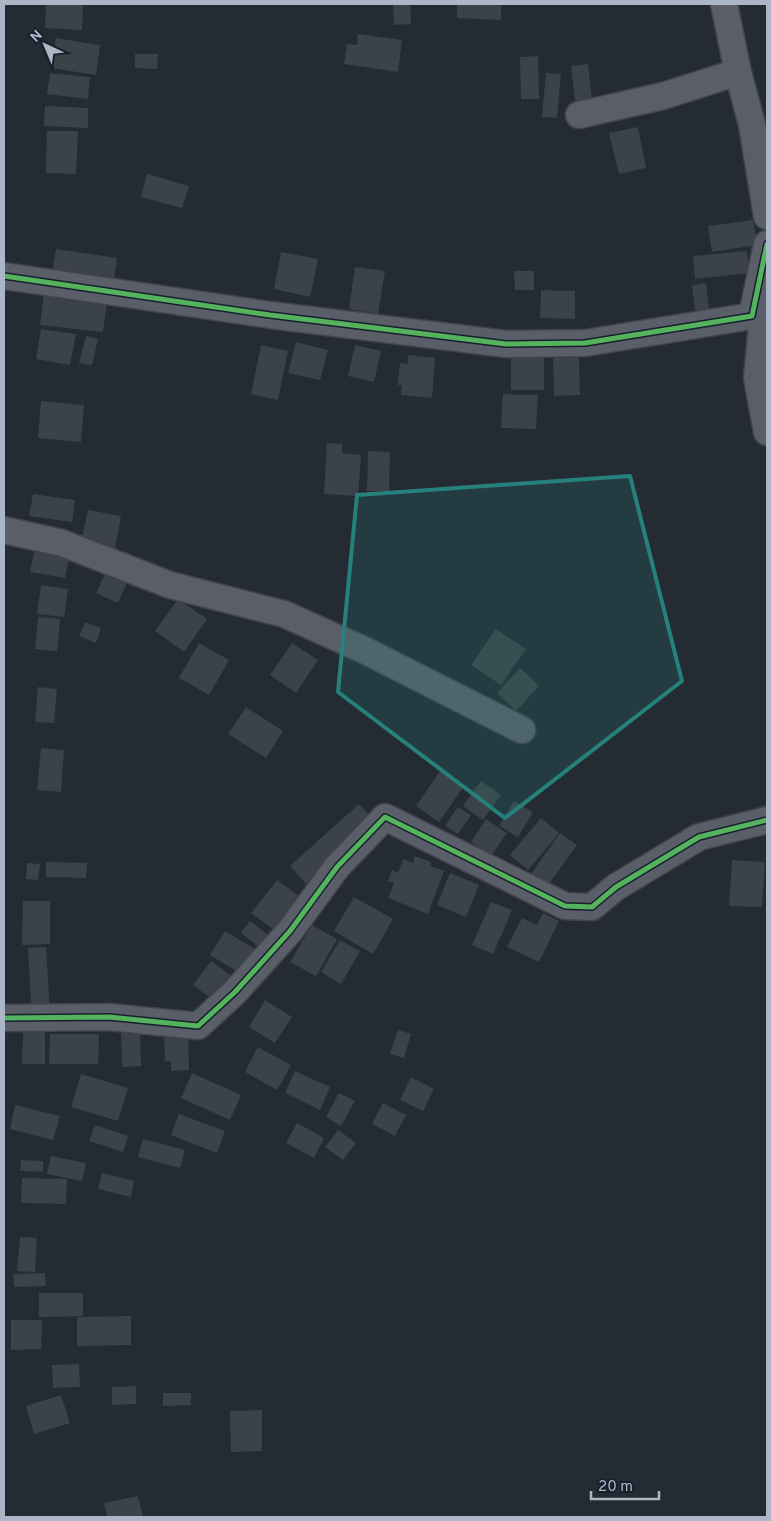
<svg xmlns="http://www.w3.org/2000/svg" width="771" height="1521" font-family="Overpass,sans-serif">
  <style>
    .building { fill: #3b4249 }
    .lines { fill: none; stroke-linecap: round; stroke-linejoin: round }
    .minor-casing { stroke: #40454b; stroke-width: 29 }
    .minor { stroke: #595e68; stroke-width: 26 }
    .cycleway-casing { stroke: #17212d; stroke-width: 8 }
    .cycleway { stroke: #56b35d; stroke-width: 5 }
    .marked { fill: #26807b; fill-opacity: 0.2; stroke: #26807b; stroke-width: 4; stroke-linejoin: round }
  </style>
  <rect width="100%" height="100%" fill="#242b33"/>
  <!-- building -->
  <g class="building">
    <polygon points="46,4 83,4 82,30 45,28"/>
    <polygon points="393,4 410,4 411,24 394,25"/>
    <polygon points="457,4 501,4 501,20 457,18"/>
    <polygon points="358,34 402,40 398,72 344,64 347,44 357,45"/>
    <polygon points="56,38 100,45 96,75 51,68"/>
    <polygon points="135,54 158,54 157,69 135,68"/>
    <polygon points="538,56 539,99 521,99 520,57"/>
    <polygon points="588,64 593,107 576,109 571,66"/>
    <polygon points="50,73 90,77 88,99 47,94"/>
    <polygon points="546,73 561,74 557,118 542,117"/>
    <polygon points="45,106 88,108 88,128 44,126"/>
    <polygon points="638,127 646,168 619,174 609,133"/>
    <polygon points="47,131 78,131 76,174 46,173"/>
    <polygon points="147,174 189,186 182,208 141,197"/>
    <polygon points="753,220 757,245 712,252 708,226"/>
    <polygon points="56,249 117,258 113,285 52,276"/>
    <polygon points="747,251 749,273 695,279 693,256"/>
    <polygon points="281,252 318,259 310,297 274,289"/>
    <polygon points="355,267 385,271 378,314 349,309"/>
    <polygon points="514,271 534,271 534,290 515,290"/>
    <polygon points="706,283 709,309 695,311 692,285"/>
    <polygon points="541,290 575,291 575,319 540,318"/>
    <polygon points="44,294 107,302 103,332 40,325"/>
    <polygon points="41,329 76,334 70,365 36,359"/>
    <polygon points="86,336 98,339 92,365 79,363"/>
    <polygon points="296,342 328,350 320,380 288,373"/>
    <polygon points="261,345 288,351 278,400 251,394"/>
    <polygon points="355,345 381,351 374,382 348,376"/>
    <polygon points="408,355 435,358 432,398 401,395 402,385 398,385 400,363 408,364"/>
    <rect x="511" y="357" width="33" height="33"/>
    <polygon points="553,358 579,358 580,395 554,396"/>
    <polygon points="503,394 538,395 536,429 501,428"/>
    <polygon points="41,401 84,405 81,442 38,438"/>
    <polygon points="327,443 342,444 342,453 361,455 358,496 324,494"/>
    <polygon points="368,451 390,452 389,491 367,491"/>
    <polygon points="33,494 75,500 72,522 29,516"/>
    <polygon points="88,510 121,516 115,548 81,542"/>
    <polygon points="35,547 70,553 65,578 30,572"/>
    <polygon points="108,568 129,578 118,603 96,593"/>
    <polygon points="41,585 68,589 64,617 37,614"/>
    <polygon points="178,599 207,619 184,652 155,631"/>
    <polygon points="38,617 60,619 57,651 35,649"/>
    <polygon points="85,622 101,628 96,643 79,636"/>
    <polygon points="496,629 526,649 501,685 471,665"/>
    <polygon points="199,643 229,660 209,695 179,678"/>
    <polygon points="292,643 318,660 296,693 270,675"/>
    <polygon points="520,668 539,686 516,711 497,693"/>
    <polygon points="38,687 57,689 54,723 35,722"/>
    <polygon points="246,707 283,731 266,758 228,734"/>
    <polygon points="41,748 64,750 61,792 37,790"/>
    <polygon points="441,770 464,786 439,822 416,806"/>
    <polygon points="481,781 501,795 483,820 463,806"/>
    <polygon points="514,801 533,812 518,837 499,826"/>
    <polygon points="359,804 375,822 306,884 290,866"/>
    <polygon points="458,807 471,815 458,834 445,826"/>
    <polygon points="541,818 559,833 528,870 510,855"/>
    <polygon points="486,819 507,833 491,856 471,842"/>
    <polygon points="560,833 577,845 543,892 526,881"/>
    <polygon points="415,856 431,862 430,866 444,871 428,914 388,898 394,883 388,881 392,870 398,873 403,859 413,863"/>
    <polygon points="732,860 765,862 762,907 729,906"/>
    <polygon points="46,862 87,863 86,878 46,877"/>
    <polygon points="27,863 40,864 38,880 26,879"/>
    <polygon points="450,873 479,885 466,917 437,905"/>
    <polygon points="277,880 300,897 274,930 251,913"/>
    <polygon points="354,897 393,919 373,954 334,931"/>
    <polygon points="23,901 50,901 50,944 22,945"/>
    <polygon points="491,902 512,910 493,954 472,945"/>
    <polygon points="543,913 559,921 539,962 507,947 522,918 537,925"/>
    <polygon points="250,921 275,940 266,952 241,933"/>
    <polygon points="312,925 337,939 316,976 290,962"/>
    <polygon points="225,931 257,950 243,975 210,955"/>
    <polygon points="340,940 360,951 341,984 321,972"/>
    <polygon points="46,947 50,1014 32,1015 28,948"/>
    <polygon points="211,961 235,979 217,1003 193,985"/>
    <polygon points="265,1000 292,1017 275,1043 249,1027"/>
    <polygon points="398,1030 411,1034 404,1058 390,1054"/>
    <polygon points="140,1031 141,1066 122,1067 121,1032"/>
    <polygon points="23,1032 45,1032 45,1064 22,1064"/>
    <polygon points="188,1033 189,1070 171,1071 171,1061 165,1061 164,1034"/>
    <polygon points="50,1034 99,1034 98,1064 49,1064"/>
    <polygon points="258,1047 291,1065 277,1090 245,1072"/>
    <polygon points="295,1071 330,1087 320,1110 285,1093"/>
    <polygon points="192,1073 241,1095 230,1120 181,1098"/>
    <polygon points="81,1074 128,1088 118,1121 71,1107"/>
    <polygon points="411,1077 434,1089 423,1111 400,1100"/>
    <polygon points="339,1093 355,1101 341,1126 326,1117"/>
    <polygon points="383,1103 406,1115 395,1136 372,1124"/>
    <polygon points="15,1105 60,1116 53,1140 10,1129"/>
    <polygon points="179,1114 225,1131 217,1153 171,1135"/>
    <polygon points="297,1123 324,1138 314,1158 286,1143"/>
    <polygon points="95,1125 128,1136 123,1152 89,1141"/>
    <polygon points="338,1130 356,1143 343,1160 325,1147"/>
    <polygon points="143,1139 185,1150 180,1168 138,1157"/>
    <polygon points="51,1156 86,1163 82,1181 47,1174"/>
    <polygon points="21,1160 43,1161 43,1172 20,1171"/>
    <polygon points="102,1173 134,1181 131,1197 98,1189"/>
    <polygon points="22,1178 67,1179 66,1204 21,1203"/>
    <polygon points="20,1237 37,1238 35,1272 17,1271"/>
    <polygon points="45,1273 46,1286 14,1287 13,1274"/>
    <polygon points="39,1293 83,1293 83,1316 39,1317"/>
    <polygon points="131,1316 131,1345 77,1346 77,1317"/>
    <polygon points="11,1320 42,1320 41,1349 11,1350"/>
    <polygon points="79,1364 80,1387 53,1388 52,1365"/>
    <polygon points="136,1386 136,1404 112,1405 112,1387"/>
    <polygon points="163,1393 191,1393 191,1405 163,1406"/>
    <polygon points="61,1395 70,1423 34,1434 26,1406"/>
    <polygon points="262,1410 262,1451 231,1452 230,1411"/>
    <polygon points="138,1496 143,1517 107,1517 104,1503"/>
  </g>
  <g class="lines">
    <!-- minor casing -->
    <g class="minor-casing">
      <g id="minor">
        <polyline points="724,4 738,72 752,125 767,216"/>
        <polyline points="579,115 663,96 738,72"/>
        <polyline points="4,276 270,315 506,344 585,343 752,316 767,244"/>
        <polyline points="752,316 762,325 757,378 767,432"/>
        <polyline points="4,530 62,543 170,585 284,614 364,650 522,730"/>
        <polyline points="4,1018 109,1017 198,1026 235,992 290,931 337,867 385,817 565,906 592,907 616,887 699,837 767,820"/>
      </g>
    </g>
    <!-- minor -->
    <use href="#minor" class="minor"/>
    <!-- cycleway casing -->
    <g class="cycleway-casing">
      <g id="cycleway">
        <polyline points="4,276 270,315 506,344 585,343 752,316 767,244"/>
        <polyline points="4,1018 109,1017 198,1026 235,992 290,931 337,867 385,817 565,906 592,907 616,887 699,837 767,820"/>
      </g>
    </g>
    <!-- cycleway -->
    <use href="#cycleway" class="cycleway"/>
  </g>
  <!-- marked area -->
  <path class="marked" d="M630,476L682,681L505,818L338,692L357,495Z"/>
  <!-- border -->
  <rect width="771" height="1521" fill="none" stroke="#abb6c6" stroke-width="10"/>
  <!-- north arrow -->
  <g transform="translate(45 45) rotate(316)" stroke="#17212d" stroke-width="4" paint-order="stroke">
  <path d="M0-4L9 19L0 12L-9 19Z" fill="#abb6c6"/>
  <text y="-8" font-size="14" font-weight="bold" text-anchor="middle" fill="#abb6c6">N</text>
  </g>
  <!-- scale -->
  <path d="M591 1491v8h68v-8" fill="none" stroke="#abb6c6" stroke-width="2.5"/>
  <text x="598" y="1491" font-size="15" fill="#abb6c6" stroke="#17212d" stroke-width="4" paint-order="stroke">20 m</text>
</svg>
